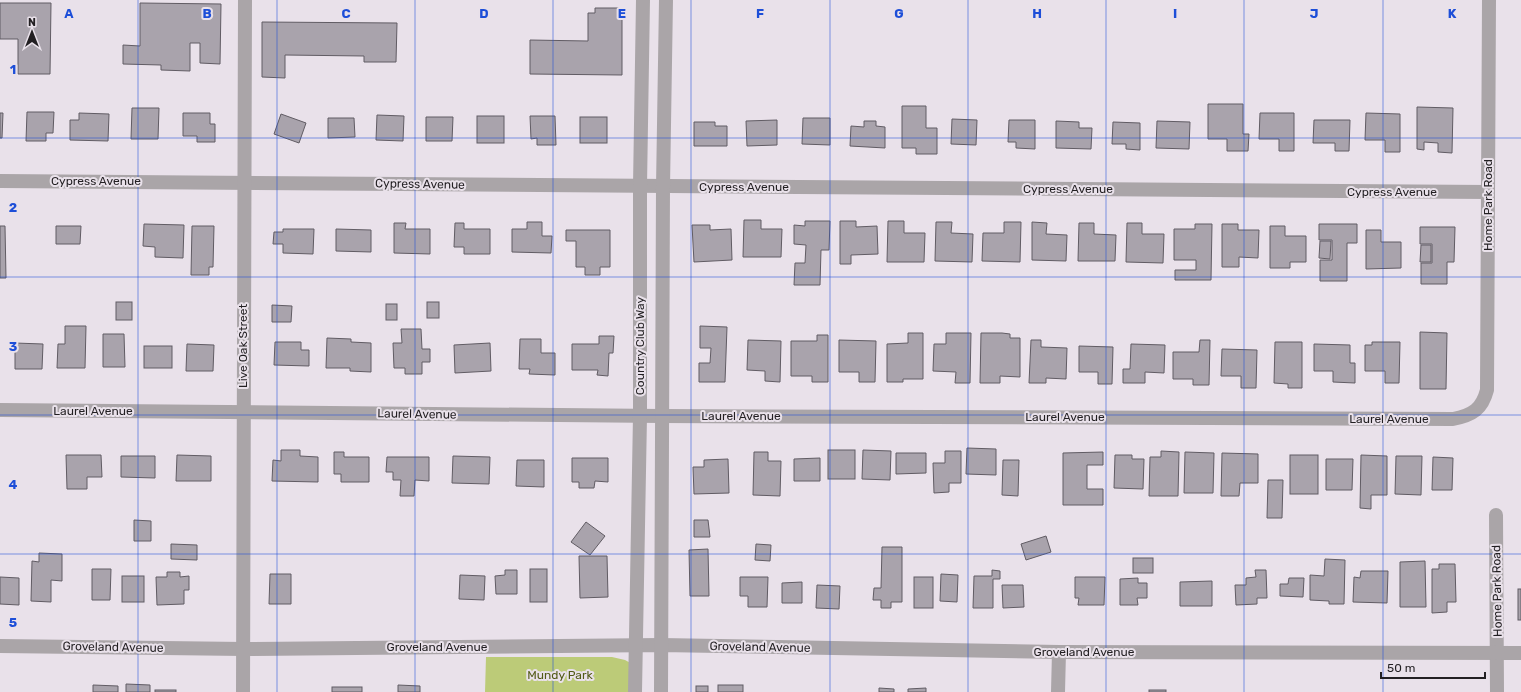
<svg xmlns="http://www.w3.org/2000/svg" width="1521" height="692" font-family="Rubik,sans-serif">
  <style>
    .green { fill: #bccb78 }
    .building { fill: #a9a3ac; stroke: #615c64 }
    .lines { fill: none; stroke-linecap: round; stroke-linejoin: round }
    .minor { stroke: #aaa5a8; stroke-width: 14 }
    .grid { fill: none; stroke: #1d4ed8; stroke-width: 1; stroke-opacity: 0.55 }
    .labels { text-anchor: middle; stroke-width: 4; stroke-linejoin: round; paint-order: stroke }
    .street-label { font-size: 12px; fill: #221f22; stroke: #e9e1ea }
    .park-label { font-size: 12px; fill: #515a15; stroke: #e9e1ea }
    .grid-label { font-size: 13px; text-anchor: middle; font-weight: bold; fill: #1d4ed8; stroke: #e9e1ea; stroke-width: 4; stroke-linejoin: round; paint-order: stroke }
  </style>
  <rect width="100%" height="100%" fill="#e9e1ea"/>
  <!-- green -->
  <polygon class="green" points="486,657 612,657 625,660 636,666 636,692 485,692"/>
  <!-- building -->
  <g class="building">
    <polygon points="0,3 51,3 50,74 18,74 18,39 0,39"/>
    <polygon points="140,3 221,4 220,64 200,63 200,43 190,43 190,71 161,70 161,65 123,64 123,45 140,46"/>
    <polygon points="595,8 622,8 622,75 530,74 530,40 588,41 588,13 595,13"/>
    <polygon points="262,22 397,23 396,62 364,62 364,56 285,55 285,78 262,77"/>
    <polygon points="1208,104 1243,104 1243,134 1249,134 1248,151 1227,151 1227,139 1208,139"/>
    <polygon points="902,106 926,106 926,128 937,128 937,154 916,154 916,148 902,148"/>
    <polygon points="1417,107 1453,108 1452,153 1438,152 1438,143 1424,142 1424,150 1417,149"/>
    <polygon points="132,108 159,108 158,139 131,139"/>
    <polygon points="27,112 54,112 53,133 46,133 46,141 26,141"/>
    <polygon points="0,113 3,113 2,138 0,138"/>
    <polygon points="79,113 109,114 108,141 70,140 70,120 79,120"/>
    <polygon points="183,113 210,113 210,124 215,124 215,142 197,142 197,136 183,136"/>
    <polygon points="1260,113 1294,113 1294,151 1279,151 1279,139 1259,139"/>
    <polygon points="1366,113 1400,114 1400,152 1385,152 1385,140 1365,140"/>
    <polygon points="281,114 306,123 299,143 274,134"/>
    <polygon points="377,115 404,116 403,141 376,140"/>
    <rect x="477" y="116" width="27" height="27"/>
    <polygon points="530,116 555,116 556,145 537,145 537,138 531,139"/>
    <polygon points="426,117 453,117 452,141 426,141"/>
    <rect x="580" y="117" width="27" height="26"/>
    <polygon points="328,118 354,118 355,137 328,138"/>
    <polygon points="803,118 830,118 830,145 802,144"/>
    <polygon points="952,119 977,120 976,145 951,144"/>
    <polygon points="777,120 777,145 747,146 746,121"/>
    <polygon points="1009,120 1035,120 1035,149 1016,148 1016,142 1008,142"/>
    <polygon points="1314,120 1350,120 1349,151 1335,151 1335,143 1313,143"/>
    <polygon points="864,121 876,121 876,126 885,127 885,148 850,146 851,126 864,127"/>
    <polygon points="1056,121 1079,122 1079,128 1092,128 1091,149 1056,148"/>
    <polygon points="1157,121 1190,122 1189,149 1156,148"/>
    <polygon points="694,122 715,122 715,126 727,126 727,146 694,146"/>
    <polygon points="1113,122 1140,123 1140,150 1126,149 1126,144 1112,144"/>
    <polygon points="744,220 761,220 761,229 782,229 781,257 743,257"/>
    <polygon points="805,221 830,221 829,250 821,250 820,285 794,285 795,263 805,263 806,245 794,244 794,225 805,226"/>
    <polygon points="840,221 856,221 856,227 877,226 878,254 851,255 851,264 840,264"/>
    <polygon points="888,221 904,221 904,233 925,233 924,262 887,262"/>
    <polygon points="527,222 542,222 542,236 552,236 551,253 512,252 512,229 527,229"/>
    <polygon points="936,222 952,222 951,233 973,234 972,262 935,261"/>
    <polygon points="1004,222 1021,222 1020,262 982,261 983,233 1004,233"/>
    <polygon points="1032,222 1047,223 1046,234 1067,235 1066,261 1032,260"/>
    <polygon points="394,223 406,223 405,229 430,229 430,254 394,253"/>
    <polygon points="455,223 464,223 464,229 490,229 490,254 464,254 464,247 454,247"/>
    <polygon points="1079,223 1094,223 1094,234 1116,235 1115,261 1078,261"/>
    <polygon points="1127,223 1142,223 1142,234 1164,234 1163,263 1126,262"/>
    <polygon points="144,224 184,225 183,258 155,257 155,247 143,246"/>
    <polygon points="1195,224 1212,224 1211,280 1175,280 1175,270 1196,270 1196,260 1174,260 1174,229 1195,229"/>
    <polygon points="1222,224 1238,224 1238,230 1259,230 1258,258 1239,257 1239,267 1222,267"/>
    <polygon points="1319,224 1357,224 1357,243 1347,243 1347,281 1320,281 1320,260 1332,260 1332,240 1319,240"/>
    <polygon points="692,225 710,225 710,230 731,229 732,260 694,262"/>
    <polygon points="0,226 5,226 6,278 0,278"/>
    <polygon points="56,226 81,226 80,244 56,244"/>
    <polygon points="192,226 214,226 213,267 209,267 209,275 191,275"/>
    <polygon points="1270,226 1285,226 1285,236 1306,236 1306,262 1290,262 1290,268 1270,268"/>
    <polygon points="1420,227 1455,227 1454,262 1447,262 1447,284 1421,284 1421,263 1432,263 1432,244 1420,244"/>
    <polygon points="283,229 314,229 313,254 283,253 283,244 273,244 274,232 283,232"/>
    <polygon points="336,229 371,230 371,252 336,251"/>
    <polygon points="566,230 610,230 610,267 600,267 600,275 585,275 585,267 576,267 576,241 566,241"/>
    <polygon points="1366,230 1381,230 1381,242 1401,242 1401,268 1366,269"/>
    <polygon points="1320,241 1331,241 1330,259 1319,258"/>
    <polygon points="1421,245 1431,245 1431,262 1420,262"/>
    <rect x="116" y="302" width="16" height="18"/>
    <rect x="427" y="302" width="12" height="16"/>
    <rect x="386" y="304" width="11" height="16"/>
    <polygon points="272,305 292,306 291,322 272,322"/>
    <polygon points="65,326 86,326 85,368 57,368 58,344 65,344"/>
    <polygon points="700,326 727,327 725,382 699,382 699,363 710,363 711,348 700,348"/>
    <polygon points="401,329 421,329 422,349 430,349 430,362 422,362 422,374 405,374 405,368 394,368 393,343 402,343"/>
    <polygon points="1420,332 1447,333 1446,389 1420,389"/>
    <polygon points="908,333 923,333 923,379 903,379 903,382 887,382 887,344 908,343"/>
    <polygon points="946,333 971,333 970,383 955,383 956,372 933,371 934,344 946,344"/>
    <polygon points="981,333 1002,333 1010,334 1010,338 1020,338 1020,377 1000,376 1000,383 980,383"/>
    <polygon points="103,334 124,334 125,367 103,367"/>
    <polygon points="817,335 828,335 828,382 812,382 812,376 791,376 791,341 817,341"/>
    <polygon points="599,336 614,336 613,353 609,353 608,376 597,375 598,370 572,370 572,344 599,344"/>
    <polygon points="327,338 351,339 351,342 371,343 371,372 350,371 350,368 326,368"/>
    <polygon points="520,339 541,339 541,353 555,353 555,375 529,374 530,369 519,369"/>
    <polygon points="748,340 781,341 780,382 765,381 765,371 747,370"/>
    <polygon points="839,340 876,341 875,382 859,382 859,372 839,372"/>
    <polygon points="1031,340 1041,340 1041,347 1067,348 1066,379 1046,378 1046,383 1029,383"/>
    <polygon points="1200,340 1210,340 1209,385 1193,385 1193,379 1173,379 1173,352 1199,352"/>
    <polygon points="275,342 301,342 301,350 309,350 309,366 274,365"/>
    <polygon points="1275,342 1302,342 1302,388 1288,388 1288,384 1274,383"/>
    <polygon points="1372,342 1400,342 1399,383 1385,383 1385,371 1365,371 1365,345 1372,345"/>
    <polygon points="15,343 43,344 42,369 15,369"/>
    <polygon points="490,343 491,371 455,373 454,345"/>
    <polygon points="187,344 214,345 213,371 186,371"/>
    <polygon points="1131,344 1165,345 1164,373 1145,372 1145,383 1123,383 1123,369 1130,369"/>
    <polygon points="1314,344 1350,345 1350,363 1355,363 1355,383 1333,382 1333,371 1314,371"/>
    <rect x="144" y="346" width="28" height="22"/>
    <polygon points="1079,346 1113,347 1112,384 1098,384 1098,372 1079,372"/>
    <polygon points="1222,349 1257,350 1256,388 1241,388 1241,376 1221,376"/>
    <polygon points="967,448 996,449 996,475 966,474"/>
    <polygon points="281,450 300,450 300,456 318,457 318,482 272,481 273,460 281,461"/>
    <rect x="828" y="450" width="27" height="29"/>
    <polygon points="863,450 891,451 890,480 862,479"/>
    <polygon points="945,451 961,451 961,483 949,483 949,492 934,493 933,463 945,463"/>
    <polygon points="1161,451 1179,452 1178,496 1149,496 1150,457 1161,457"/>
    <polygon points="334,452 344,452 344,457 369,457 369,482 341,482 341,474 334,474"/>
    <polygon points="754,452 768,452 768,461 781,461 780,496 753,495"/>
    <polygon points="1103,452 1103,465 1087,465 1087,489 1103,489 1103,505 1063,505 1063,453"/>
    <polygon points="1185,452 1214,453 1213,493 1184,493"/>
    <polygon points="896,453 926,453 926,473 896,474"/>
    <polygon points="1222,453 1258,454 1258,483 1240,483 1239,496 1221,496"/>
    <polygon points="66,455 101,455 102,477 87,477 87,489 67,489"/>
    <polygon points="177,455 211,456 211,481 176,481"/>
    <polygon points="1115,455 1132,455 1132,459 1144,459 1143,489 1114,488"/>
    <rect x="1290" y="455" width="28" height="39"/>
    <polygon points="1361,455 1387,456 1387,495 1371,495 1371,509 1360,508"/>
    <polygon points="121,456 155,456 155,478 121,477"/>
    <polygon points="453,456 490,457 489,484 452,483"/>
    <polygon points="1396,456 1422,456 1421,495 1395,494"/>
    <polygon points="387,457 429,457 429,481 415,480 414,496 400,496 401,480 393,480 393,472 386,472"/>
    <polygon points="1433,457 1453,458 1452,490 1432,490"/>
    <polygon points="572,458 608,458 608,482 595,481 594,488 579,488 579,482 572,482"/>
    <polygon points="820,458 820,481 794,481 794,459"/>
    <polygon points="728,459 729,493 694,494 693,467 704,467 704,460"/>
    <polygon points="1326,459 1353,459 1352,490 1326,490"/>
    <polygon points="517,460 544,460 544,487 516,486"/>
    <polygon points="1003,460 1019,460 1018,496 1002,495"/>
    <polygon points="1268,480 1283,480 1282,518 1267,518"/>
    <polygon points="134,520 151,521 151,541 134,541"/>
    <polygon points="694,520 708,520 710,537 694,537"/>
    <polygon points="586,522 605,536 590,555 571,542"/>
    <polygon points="1046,536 1051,552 1026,560 1021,544"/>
    <polygon points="171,544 197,545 197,560 171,559"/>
    <polygon points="756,544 771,545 770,561 755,560"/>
    <polygon points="882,547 902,547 902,602 891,602 891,608 881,608 881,600 873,600 874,588 881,588"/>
    <polygon points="708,549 709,596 690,596 689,550"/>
    <polygon points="39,553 62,554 62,581 51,580 51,602 31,601 32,561 39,562"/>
    <polygon points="579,556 607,556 608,597 580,598"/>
    <rect x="1133" y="558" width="20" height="15"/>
    <polygon points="1325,559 1345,560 1344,604 1329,604 1329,601 1310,600 1310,575 1324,576"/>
    <polygon points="1425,561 1426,607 1400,607 1400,562"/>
    <polygon points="1439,564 1455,564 1456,602 1447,602 1447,612 1432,613 1432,569 1439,569"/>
    <polygon points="92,569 111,569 110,600 92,600"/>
    <rect x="530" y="569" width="17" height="33"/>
    <polygon points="505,570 517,570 517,594 496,594 495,576 505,575"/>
    <polygon points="992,570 1000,571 1000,579 993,579 993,608 973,608 974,576 992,576"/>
    <polygon points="1255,570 1266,570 1267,598 1257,598 1257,604 1236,605 1235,585 1246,585 1246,578 1256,577"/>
    <polygon points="1361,571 1388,571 1387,603 1353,602 1354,577 1360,578"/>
    <polygon points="167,572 180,572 180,577 189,576 189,590 184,590 184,604 157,605 156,577 167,577"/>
    <polygon points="270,574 291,574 291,604 269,604"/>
    <polygon points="941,574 958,575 957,602 940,601"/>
    <polygon points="460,575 485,576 484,600 459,599"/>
    <rect x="122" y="576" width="22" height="26"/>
    <polygon points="0,577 19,578 19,605 0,604"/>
    <polygon points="740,577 768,577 767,607 748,607 748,596 740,596"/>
    <rect x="914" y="577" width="19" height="31"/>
    <polygon points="1075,577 1105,577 1104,605 1078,605 1079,598 1075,598"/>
    <polygon points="1138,578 1138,583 1147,583 1147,598 1137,598 1138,605 1120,605 1120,579"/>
    <polygon points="1289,578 1304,578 1303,597 1280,596 1280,584 1288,584"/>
    <polygon points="1212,581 1212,606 1180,606 1180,582"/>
    <polygon points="802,582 802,603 782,603 782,583"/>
    <polygon points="817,585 840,586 839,609 816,608"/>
    <polygon points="1002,585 1023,585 1024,607 1003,608"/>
    <rect x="1518" y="589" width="3" height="31"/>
    <polygon points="126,684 150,685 150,692 126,692"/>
    <polygon points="93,685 118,686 118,692 93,692"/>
    <polygon points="398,685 420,686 420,692 398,692"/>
    <rect x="718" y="685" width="25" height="7"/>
    <rect x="696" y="686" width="12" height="6"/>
    <rect x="332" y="687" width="30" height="5"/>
    <polygon points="879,688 894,689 894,692 879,692"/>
    <polygon points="926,688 926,692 908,692 908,689"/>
    <rect x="155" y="690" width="21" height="2"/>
    <rect x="1149" y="690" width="17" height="2"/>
  </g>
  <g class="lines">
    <!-- minor -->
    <g class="minor">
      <polyline points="0,181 1488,192"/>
      <path d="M0,410L661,416L1453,419C1473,415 1482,409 1487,390L1489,0"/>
      <polyline points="1496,515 1497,692"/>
      <polyline points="0,646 244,649 661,645 1059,652 1521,653"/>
      <polyline points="243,692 245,0"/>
      <polyline points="635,692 640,416 640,186 643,0"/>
      <polyline points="661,692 663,187 666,0"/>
      <polyline points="1058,692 1059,652"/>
    </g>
  </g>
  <!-- grid -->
  <path class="grid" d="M138,0V692M277,0V692M415,0V692M553,0V692M691,0V692M830,0V692M968,0V692M1106,0V692M1244,0V692M1383,0V692M0,138H1521M0,277H1521M0,415H1521M0,554H1521"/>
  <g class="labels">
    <!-- street labels -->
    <g class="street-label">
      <text x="96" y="185">Cypress Avenue</text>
      <text transform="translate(420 184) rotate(1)" y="4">Cypress Avenue</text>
      <text x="744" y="191">Cypress Avenue</text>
      <text x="1068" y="193">Cypress Avenue</text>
      <text x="1392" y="196">Cypress Avenue</text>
      <text transform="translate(1488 205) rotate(-90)" y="4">Home Park Road</text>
      <text transform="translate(243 346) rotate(-90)" y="4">Live Oak Street</text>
      <text transform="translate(640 346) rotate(-90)" y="4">Country Club Way</text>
      <text x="93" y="415">Laurel Avenue</text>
      <text transform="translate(417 414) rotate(1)" y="4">Laurel Avenue</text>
      <text x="741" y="420">Laurel Avenue</text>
      <text x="1065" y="421">Laurel Avenue</text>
      <text x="1389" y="423">Laurel Avenue</text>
      <text transform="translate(1497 591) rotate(-91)" y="4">Home Park Road</text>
      <text transform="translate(113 647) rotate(1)" y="4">Groveland Avenue</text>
      <text x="437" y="651">Groveland Avenue</text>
      <text transform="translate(760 647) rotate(1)" y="4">Groveland Avenue</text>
      <text x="1084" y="656">Groveland Avenue</text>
    </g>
    <!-- park labels -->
    <g class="park-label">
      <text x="560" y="679">Mundy Park</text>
    </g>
  </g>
  <g class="grid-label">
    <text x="69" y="18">A</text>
    <text x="207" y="18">B</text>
    <text x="346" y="18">C</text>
    <text x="484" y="18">D</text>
    <text x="622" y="18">E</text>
    <text x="760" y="18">F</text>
    <text x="899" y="18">G</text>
    <text x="1037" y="18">H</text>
    <text x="1175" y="18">I</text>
    <text x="1314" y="18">J</text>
    <text x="1452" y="18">K</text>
    <text x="13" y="74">1</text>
    <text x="13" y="212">2</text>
    <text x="13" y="351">3</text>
    <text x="13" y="489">4</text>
    <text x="13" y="627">5</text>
  </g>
  <!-- north arrow -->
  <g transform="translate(32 32)" stroke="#e9e1ea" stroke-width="3" paint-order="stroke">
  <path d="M0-3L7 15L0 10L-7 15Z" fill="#221f22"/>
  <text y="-6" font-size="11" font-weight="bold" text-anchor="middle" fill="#221f22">N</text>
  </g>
  <!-- scale -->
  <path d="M1381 672v6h104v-6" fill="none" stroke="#221f22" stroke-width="2"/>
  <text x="1387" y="672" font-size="12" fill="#221f22" stroke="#e9e1ea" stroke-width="3" paint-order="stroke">50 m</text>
</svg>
